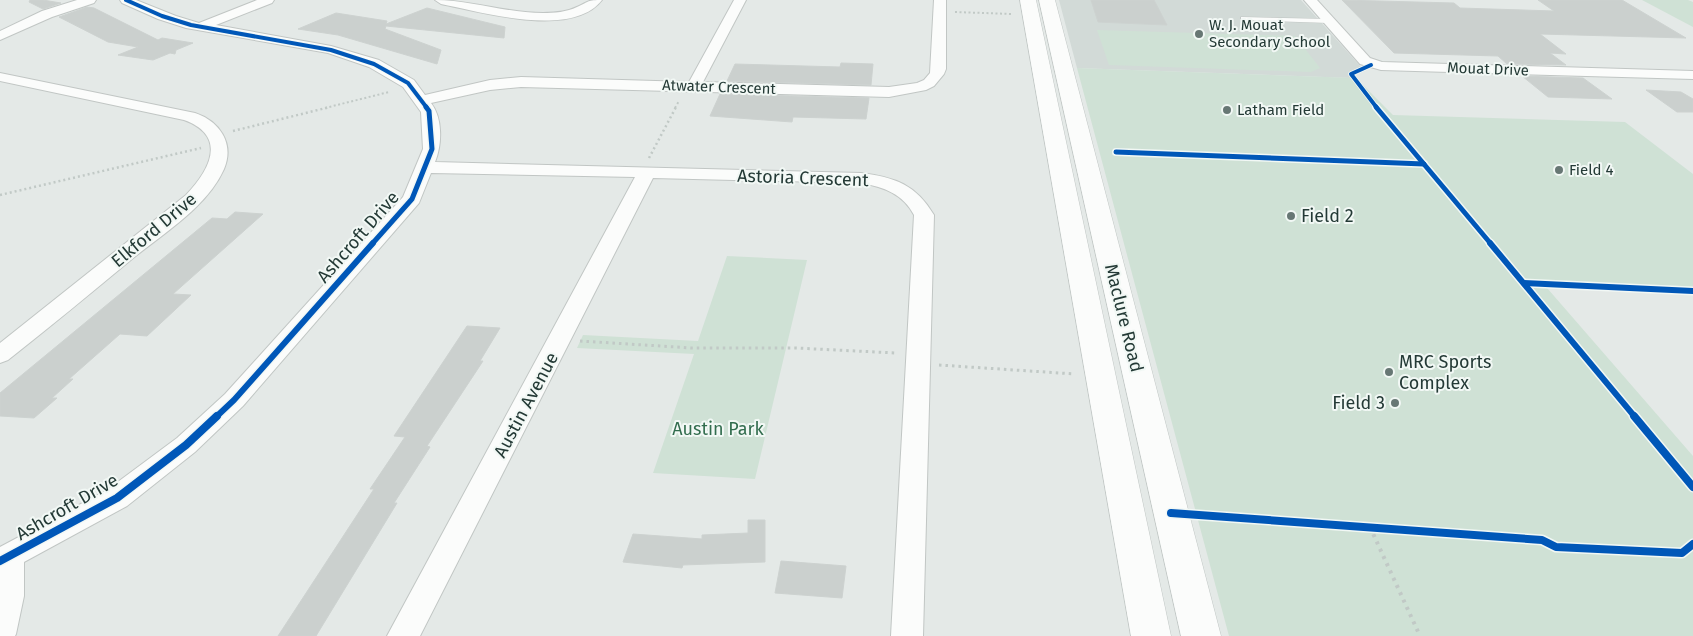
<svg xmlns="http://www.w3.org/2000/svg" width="1693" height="636" font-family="'Fira Sans',sans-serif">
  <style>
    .built { fill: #d2dad7 }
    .green { fill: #cfe1d5 }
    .building { fill: #cbd0ce; stroke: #cdd2d0 }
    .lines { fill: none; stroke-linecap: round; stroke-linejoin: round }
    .service-casing { stroke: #c1c6c4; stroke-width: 1 }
    .minor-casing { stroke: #c1c6c4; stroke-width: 2 }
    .secondary-casing { stroke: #c0c6c4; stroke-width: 1 }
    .path-far3 { stroke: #c1c9c6; stroke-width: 2; stroke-dasharray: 2 2.5; stroke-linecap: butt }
    .path-far2 { stroke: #c1c9c6; stroke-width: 2.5; stroke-dasharray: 2 3; stroke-linecap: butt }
    .path-far1 { stroke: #c1c9c6; stroke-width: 3; stroke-dasharray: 2.5 4; stroke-linecap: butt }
    .path { stroke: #c1c9c6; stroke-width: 4; stroke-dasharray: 3 5; stroke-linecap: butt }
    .service { fill: #fbfcfb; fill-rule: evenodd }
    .minor { fill: #fbfcfb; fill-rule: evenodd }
    .secondary { fill: #fbfcfb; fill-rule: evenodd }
    .cycleway-far3-casing { stroke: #f2f8f5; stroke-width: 5.5 }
    .cycleway-far2-casing { stroke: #f2f8f5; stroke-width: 8 }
    .cycleway-far1-casing { stroke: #f2f8f5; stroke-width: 9 }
    .cycleway-casing { stroke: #f2f8f5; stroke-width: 11 }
    .cycleway-far3 { stroke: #0057b8; stroke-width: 4 }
    .cycleway-far2 { stroke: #0057b8; stroke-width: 5 }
    .cycleway-far1 { stroke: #0057b8; stroke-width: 6 }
    .cycleway { stroke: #0057b8; stroke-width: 8 }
    .poi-dot { fill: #677774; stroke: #f2f8f5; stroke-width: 2 }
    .labels { text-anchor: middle; stroke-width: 4; stroke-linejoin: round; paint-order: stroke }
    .far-poi-label { font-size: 15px; fill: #243a36; stroke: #f2f8f5; text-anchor: start }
    .far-street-label { font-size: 15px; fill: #243a36; stroke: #f2f8f5 }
    .street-label { font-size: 18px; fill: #243a36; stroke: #f2f8f5 }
    .poi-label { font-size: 18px; fill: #243a36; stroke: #f2f8f5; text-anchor: start }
    .park-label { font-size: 18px; fill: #326d4e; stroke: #f2f8f5 }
  </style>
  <rect width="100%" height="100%" fill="#e4e9e7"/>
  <!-- built -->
  <polygon class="built" points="1059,0 1301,0 1361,67 1350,73 1352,78 1077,68"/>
  <!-- green -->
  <g class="green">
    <polygon points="1642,0 1688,0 1693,2 1693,27"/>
    <polygon points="1097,30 1295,36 1320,68 1311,72 1109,65"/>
    <polygon points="1077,68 1356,78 1393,115 1625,122 1693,174 1693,288 1541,281 1693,456 1693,636 1229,636"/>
    <polygon points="727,256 807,260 755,479 653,473 694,354 577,348 583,335 698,341"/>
  </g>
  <!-- building -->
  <g class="building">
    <polygon points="30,0 43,0 61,3 43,9 29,2"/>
    <polygon points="1091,0 1154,0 1167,25 1098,22"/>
    <polygon points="1342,0 1454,3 1460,8 1554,11 1538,0 1622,0 1686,38 1540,34 1566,54 1550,53 1566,65 1507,64 1498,56 1394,53"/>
    <polygon points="87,7 94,8 158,40 162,38 193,43 176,50 175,54 170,53 153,60 118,55 138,47 108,42 59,17"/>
    <polygon points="427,8 505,27 504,38 386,26 385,29 441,50 437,64 338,35 298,29 336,13 387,21 386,24"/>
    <polygon points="841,63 873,64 871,85 727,81 735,64 840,67"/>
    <polygon points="1522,76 1583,78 1612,99 1548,97"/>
    <polygon points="1646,90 1681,92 1693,99 1693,112 1677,112"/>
    <polygon points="720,94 869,98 866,119 793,117 792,122 710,116"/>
    <polygon points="235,212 263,214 173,294 191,295 147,336 120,334 69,379 73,379 52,398 57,398 34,418 0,416 0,393 212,218 227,219"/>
    <polygon points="467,326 500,328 480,361 483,361 427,446 430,447 394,503 397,503 316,636 278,636 374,489 370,489 405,437 394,436"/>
    <polygon points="748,520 765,520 765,562 683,565 682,568 623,562 633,534 702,539 702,535 748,533"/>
    <polygon points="781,561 846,566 842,598 775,593"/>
  </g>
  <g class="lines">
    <!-- service casing -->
    <g class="service-casing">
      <polygon id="service" points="1241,17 1329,19 1332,21 1329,23 1243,20 1241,19"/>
    </g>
    <!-- minor casing -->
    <g class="minor-casing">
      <g id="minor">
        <polygon points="77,0 96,0 94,3 52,17 0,40 0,31 42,11"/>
        <path d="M120,0H136L176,16L199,23L257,0H274L272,3L216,25L331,46L379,60L414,80L425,95L490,80L521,77L689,82L734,0H746L703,82L889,87L917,83L924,80L930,73L934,0H946V69L944,74L934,86L926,90L889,97L521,87L490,90L431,103C443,118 442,145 435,162L861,173C895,177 916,185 934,215L923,636H891L914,215C903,194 884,187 861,183L653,178L420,636H387L635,177L431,173L419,203L243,406L195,452L127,506L24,562V596L16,634L15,636H0V547L107,490L177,438L225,394L403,197L423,149L421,112L403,87L369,67L328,53L186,28L158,19L122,3Z"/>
        <path d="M435,0C471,0 506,13 543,13C554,13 567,12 577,7C590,1 587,0 602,0C572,39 482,12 441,4Z"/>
        <polygon points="1304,0 1317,0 1370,58 1382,62 1693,71 1693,79 1381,70 1360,64"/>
        <path d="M0,73L195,113C219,121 235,143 224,169C207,207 164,233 132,259C91,293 50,327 8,360L0,363V343L186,195C210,170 228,136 184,120L0,81Z"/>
      </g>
    </g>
    <!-- secondary casing -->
    <g class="secondary-casing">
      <g id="secondary">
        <polygon points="1020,0 1036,0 1171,636 1131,636"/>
        <polygon points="1039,0 1055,0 1221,636 1181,636"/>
      </g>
    </g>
    <!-- path-far3 -->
    <g class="path-far3">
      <polyline points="955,12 1012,14"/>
      <polyline points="325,108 389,92"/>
      <polyline points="675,108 679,101"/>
    </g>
    <!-- path-far2 -->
    <g class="path-far2">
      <polyline points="233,131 330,107"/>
      <polyline points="649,158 676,107"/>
      <polyline points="0,195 201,148"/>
    </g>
    <!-- path-far1 -->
    <g class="path-far1">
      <polyline points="580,341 692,348 796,348 896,353"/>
      <polyline points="939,365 1075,374"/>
    </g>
    <!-- path -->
    <polyline class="path" points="1370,527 1420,636"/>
    <!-- service -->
    <use href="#service" class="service"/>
    <!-- minor -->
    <use href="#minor" class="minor"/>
    <!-- secondary -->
    <use href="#secondary" class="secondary"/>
    <!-- cycleway-far3 casing -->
    <g class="cycleway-far3-casing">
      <g id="cycleway-far3">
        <polyline points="126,0 162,16 191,25 331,50 374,64 408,83 427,108"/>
        <polyline points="1371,65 1351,74 1377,108"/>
      </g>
    </g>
    <!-- cycleway-far2 casing -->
    <g class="cycleway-far2-casing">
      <g id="cycleway-far2">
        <polyline points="1376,107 1491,244"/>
        <polyline points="1116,152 1424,164"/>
        <polyline points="372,244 412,199 432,149 429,111 426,107"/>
      </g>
    </g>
    <!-- cycleway-far1 casing -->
    <g class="cycleway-far1-casing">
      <g id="cycleway-far1">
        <polyline points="1490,243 1635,417"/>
        <polyline points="1524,283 1693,291"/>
        <polyline points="216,417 234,400 373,243"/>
      </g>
    </g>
    <!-- cycleway casing -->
    <g class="cycleway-casing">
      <g id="cycleway">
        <polyline points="1634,416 1693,487"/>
        <polyline points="1171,513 1542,540 1556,547 1682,553 1693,544"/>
        <polyline points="0,561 117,498 186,445 217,416"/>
      </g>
    </g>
    <!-- cycleway-far3 -->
    <use href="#cycleway-far3" class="cycleway-far3"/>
    <!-- cycleway-far2 -->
    <use href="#cycleway-far2" class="cycleway-far2"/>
    <!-- cycleway-far1 -->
    <use href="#cycleway-far1" class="cycleway-far1"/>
    <!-- cycleway -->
    <use href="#cycleway" class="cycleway"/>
  </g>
  <!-- markers -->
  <g class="poi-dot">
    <circle cx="1199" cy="34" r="5"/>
    <circle cx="1227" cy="110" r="5"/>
    <circle cx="1559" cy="170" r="5"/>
    <circle cx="1291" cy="216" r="5"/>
    <circle cx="1389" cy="372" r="5"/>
    <circle cx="1395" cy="403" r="5"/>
  </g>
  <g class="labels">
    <!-- far-poi labels -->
    <g class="far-poi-label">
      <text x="1209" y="30">W. J. Mouat<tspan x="1209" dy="17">Secondary School</tspan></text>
      <text x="1237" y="115">Latham Field</text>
      <text x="1569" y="175">Field 4</text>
    </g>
    <!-- far-street labels -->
    <g class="far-street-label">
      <text transform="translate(1488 69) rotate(2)" y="5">Mouat Drive</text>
      <text transform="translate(719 87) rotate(2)" y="5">Atwater Crescent</text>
    </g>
    <!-- street labels -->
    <g class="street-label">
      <text transform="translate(803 178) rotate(2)" y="6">Astoria Crescent</text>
      <text transform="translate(154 230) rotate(-40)" y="6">Elkford Drive</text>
      <text transform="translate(358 237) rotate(-49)" y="6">Ashcroft Drive</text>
      <text transform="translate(1124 318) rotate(76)" y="6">Maclure Road</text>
      <text transform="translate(526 405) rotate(-62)" y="6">Austin Avenue</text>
      <text transform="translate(67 507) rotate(-30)" y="6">Ashcroft Drive</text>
    </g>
    <!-- poi labels -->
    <g class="poi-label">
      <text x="1301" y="222">Field 2</text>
      <text x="1399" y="368">MRC Sports<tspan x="1399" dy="21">Complex</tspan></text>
      <text x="1385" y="409" text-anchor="end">Field 3</text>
    </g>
    <!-- park labels -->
    <g class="park-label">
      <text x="718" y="435">Austin Park</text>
    </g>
  </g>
</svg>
